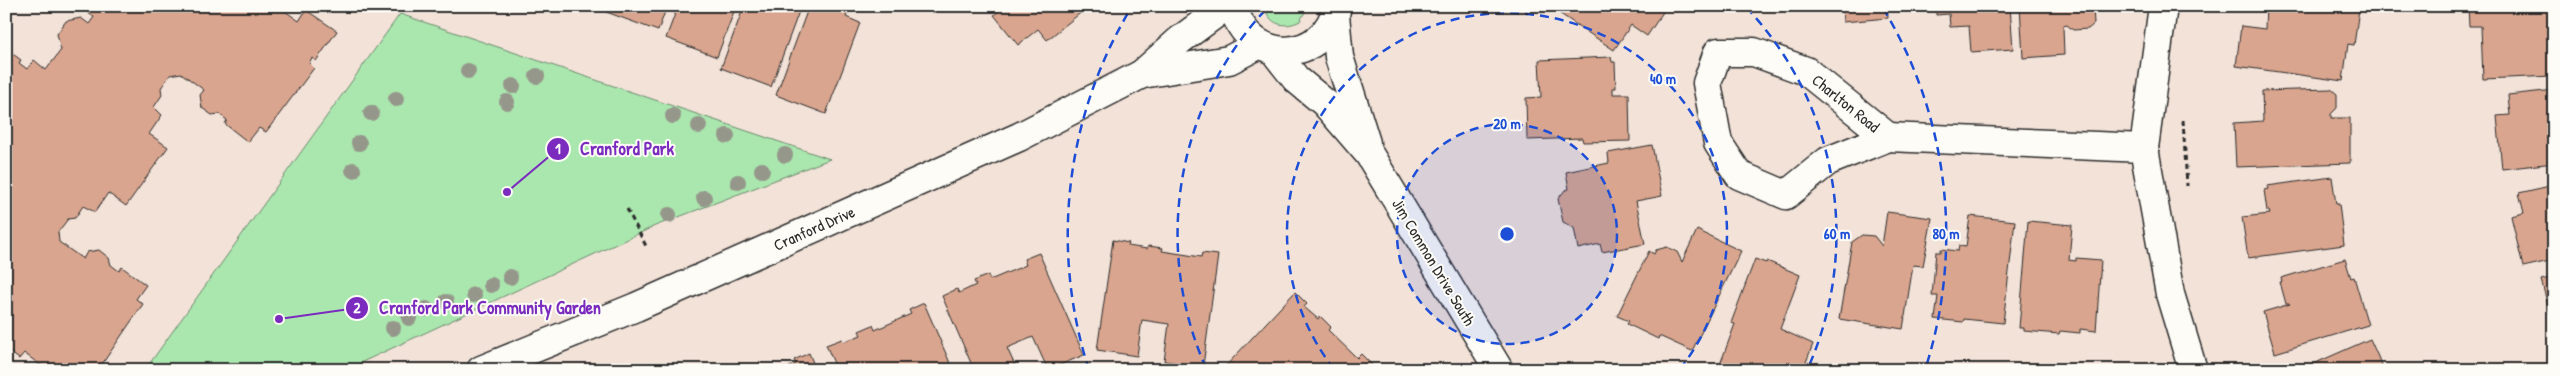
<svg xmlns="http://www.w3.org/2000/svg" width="2560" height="376" font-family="'Patrick Hand',sans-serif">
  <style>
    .green { fill: #aae7ae; stroke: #6a896c }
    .building { fill: #d9a58e; stroke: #2b2b2b }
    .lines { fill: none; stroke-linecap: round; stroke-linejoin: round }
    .street-casing { stroke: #2b2b2b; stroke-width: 31 }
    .secondary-casing { stroke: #2b2b2b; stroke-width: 31 }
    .path { stroke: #2b2b2b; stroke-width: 3; stroke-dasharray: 5 4; stroke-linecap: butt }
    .street { stroke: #fdfcf7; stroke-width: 28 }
    .secondary { stroke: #fdfcf7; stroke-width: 28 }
    .tree { fill: #96978b }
    .ring { fill: none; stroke: #1d4ed8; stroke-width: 2.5; stroke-dasharray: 9 6 }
    .labels { text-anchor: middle; stroke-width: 4; stroke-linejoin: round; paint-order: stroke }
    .street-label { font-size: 16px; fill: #2b2b2b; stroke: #fdfcf7 }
    .centre { fill: #1d4ed8; stroke: #fdfcf7; stroke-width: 2.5 }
    .ring-label { font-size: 15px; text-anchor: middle; font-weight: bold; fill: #1d4ed8; stroke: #fdfcf7; stroke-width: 4; stroke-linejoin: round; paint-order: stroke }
    .leader { fill: none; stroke: #7b2cbf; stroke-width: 2 }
    .callout-dot { fill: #7b2cbf; stroke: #fdfcf7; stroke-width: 2 }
    .mark-label { font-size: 15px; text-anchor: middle; font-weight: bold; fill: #fff }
    .callout-label { font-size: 18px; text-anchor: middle; font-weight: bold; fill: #7b2cbf; stroke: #fdfcf7; stroke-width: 4; stroke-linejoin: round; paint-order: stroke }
  </style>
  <rect width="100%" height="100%" fill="#f2e2d8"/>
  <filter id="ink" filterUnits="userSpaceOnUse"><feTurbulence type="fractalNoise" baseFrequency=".02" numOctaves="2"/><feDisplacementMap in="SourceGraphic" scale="10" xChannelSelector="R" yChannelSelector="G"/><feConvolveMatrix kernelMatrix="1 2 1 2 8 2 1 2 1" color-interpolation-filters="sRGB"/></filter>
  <g filter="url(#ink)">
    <!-- green -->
    <g class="green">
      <path d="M1265,6H1308L1300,21C1285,29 1268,25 1265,6Z"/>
      <polygon points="400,14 830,159 655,226 345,370 145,370"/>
    </g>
    <!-- building -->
    <g class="building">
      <polygon points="88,6 278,6 299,21 306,10 337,31 316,61 312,58 309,63 314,68 266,132 259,128 248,142 225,124 227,120 219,114 212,115 202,108 200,95 204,90 181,73 170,75 161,88 162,95 154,107 162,115 149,134 168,147 126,206 108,193 95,212 83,206 75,218 68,219 58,232 59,242 83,259 87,252 99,250 109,258 111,265 119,271 122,267 146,285 136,299 143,304 98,370 92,366 89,370 47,370 24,353 19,359 6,349 6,127 14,116 6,111 6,49 21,60 19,63 27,69 34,60 46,70 61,50 57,34 66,21 81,18 89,24 94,17 85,11"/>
      <polygon points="590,6 667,6 658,31"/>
      <polygon points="678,6 736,6 717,57 666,38"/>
      <polygon points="744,6 801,6 771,87 721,68"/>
      <polygon points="809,6 850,6 846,17 860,23 826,114 776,95"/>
      <polygon points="1005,6 1089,6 1047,40 1038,29 1018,45 994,15"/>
      <polygon points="1559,6 1667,6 1647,36 1631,25 1614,50 1556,11"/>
      <polygon points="1842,6 1887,6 1888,18 1843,22"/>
      <polygon points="1936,6 2010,6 2013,49 1971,52 1969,26 1950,27 1949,14 1936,15"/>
      <polygon points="2020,6 2093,6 2094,24 2088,29 2073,30 2067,25 2063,26 2064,55 2023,58"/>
      <polygon points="2266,6 2337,6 2359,9 2354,45 2348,44 2343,81 2236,66 2241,26 2265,29"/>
      <polygon points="2468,6 2554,6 2554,76 2483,79 2481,26 2469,26"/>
      <polygon points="1611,57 1612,62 1615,62 1616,88 1613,88 1613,94 1629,94 1630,141 1583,142 1582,138 1527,140 1526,98 1541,97 1539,60"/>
      <polygon points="2331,89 2337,94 2337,108 2331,114 2331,118 2350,118 2350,163 2236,167 2234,123 2263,121 2262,91"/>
      <polygon points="2554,90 2554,163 2502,169 2497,116 2510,115 2508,95"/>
      <polygon points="1652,145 1662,196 1636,201 1645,244 1602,252 1600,244 1578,249 1574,228 1563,222 1558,199 1565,190 1569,189 1566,172 1609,163 1608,153"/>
      <polygon points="2332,177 2336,204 2339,204 2344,245 2248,258 2242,217 2270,214 2269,211 2267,211 2264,190 2268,189 2267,186"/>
      <polygon points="2554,185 2554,260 2523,267 2511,216 2524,213 2519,193"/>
      <polygon points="1887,212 1932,218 1923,266 1913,265 1903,329 1839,319 1852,242 1862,235 1874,236 1882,246"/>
      <polygon points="1970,216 2015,221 2003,323 1964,319 1963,322 1935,319 1938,296 1932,296 1936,252 1941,252 1941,249 1958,251 1959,246 1966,247"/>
      <polygon points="2028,221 2072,225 2069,260 2076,261 2076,258 2101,260 2096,331 2080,329 2080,333 2060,331 2059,334 2024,331 2024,328 2019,328"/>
      <polygon points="1697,230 1741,251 1692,351 1659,336 1658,339 1627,324 1629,321 1617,316 1649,251 1654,254 1656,250 1667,247 1677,252 1682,262"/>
      <polygon points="1113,240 1129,243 1128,246 1147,249 1148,246 1163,248 1162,251 1201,257 1202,253 1218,255 1203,366 1164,361 1169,324 1142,320 1137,356 1097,350"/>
      <polygon points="1039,253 1084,355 1048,370 1033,337 1007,348 1017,370 974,370 942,296 957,289 959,293 976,285 974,281 988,275 990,280 1026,265 1024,259"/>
      <polygon points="1755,259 1766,263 1767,261 1800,275 1780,329 1813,344 1803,370 1718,370 1735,324 1731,323"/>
      <polygon points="2345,259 2351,278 2354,277 2368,325 2275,353 2263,312 2290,304 2286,304 2280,282 2282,282 2281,278"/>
      <polygon points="2554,277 2554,328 2541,280"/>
      <polygon points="1295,292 1307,304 1304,307 1318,319 1320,316 1331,327 1328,330 1357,358 1361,354 1372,365 1368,370 1222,370"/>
      <polygon points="924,303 953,370 837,370 826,345 842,339 843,342 861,335 859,331 873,325 875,330 911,314 909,310"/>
      <polygon points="2370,339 2384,370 2313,370 2311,365"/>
      <polygon points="809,353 816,370 783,370 796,364 794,360"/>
    </g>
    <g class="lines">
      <!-- street casing -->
      <g class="street-casing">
        <g id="street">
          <polyline points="2163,6 2144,148 2170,294 2193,370"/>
          <polygon points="1718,52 1754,52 1806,71 1888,137 1828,161 1786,195 1739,175 1718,143 1707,83"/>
          <polyline points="1142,74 1229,60 1258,45"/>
          <polyline points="1888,137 2144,148"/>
          <polyline points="481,370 636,307 1019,137 1142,74 1180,40 1226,6"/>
        </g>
      </g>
      <!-- secondary casing -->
      <g class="secondary-casing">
        <g id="secondary">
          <path d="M1233,6C1249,68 1326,63 1337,6"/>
          <polyline points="1335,15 1339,57 1366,143"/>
          <polyline points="1274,51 1296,79 1325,103 1369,154 1499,370"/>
        </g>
      </g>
      <!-- path -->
      <g class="path">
        <polyline points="2183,120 2187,186"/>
        <polyline points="627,209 646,246"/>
      </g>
      <!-- street -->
      <use href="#street" class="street"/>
      <!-- secondary -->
      <use href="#secondary" class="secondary"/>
    </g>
    <!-- trees -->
    <g class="tree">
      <circle cx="468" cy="71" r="8"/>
      <circle cx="537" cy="76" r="8"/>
      <circle cx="513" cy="86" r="8"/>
      <circle cx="396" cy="99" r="8"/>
      <circle cx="507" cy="102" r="8"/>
      <circle cx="371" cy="113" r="8"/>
      <circle cx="673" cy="116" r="8"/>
      <circle cx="699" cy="126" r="8"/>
      <circle cx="727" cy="136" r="8"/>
      <circle cx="359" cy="143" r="8"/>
      <circle cx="785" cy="155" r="8"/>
      <circle cx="353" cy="170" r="8"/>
      <circle cx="762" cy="170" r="8"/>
      <circle cx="738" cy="182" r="8"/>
      <circle cx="704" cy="198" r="8"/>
      <circle cx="669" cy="215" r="8"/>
      <circle cx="510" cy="277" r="8"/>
      <circle cx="491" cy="285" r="8"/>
      <circle cx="474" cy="295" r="8"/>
      <circle cx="446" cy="302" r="8"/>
      <circle cx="426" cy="309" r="8"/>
      <circle cx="409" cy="318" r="8"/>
      <circle cx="393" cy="328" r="8"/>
    </g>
  </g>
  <!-- distance rings -->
  <circle cx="1507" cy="234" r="110" fill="#1d4ed8" fill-opacity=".12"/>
  <g class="ring">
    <circle cx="1507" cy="234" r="110"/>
    <path d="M1334 369A220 220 0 1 1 1680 369"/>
    <path d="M1206 368A330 330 0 0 1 1268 7M1746 7A330 330 0 0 1 1808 368"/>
    <path d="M1089 370A439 439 0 0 1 1131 8M1883 8A439 439 0 0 1 1925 370"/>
  </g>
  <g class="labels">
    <!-- street labels -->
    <g class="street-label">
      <text transform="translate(1846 103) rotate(39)" y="6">Charlton Road</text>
      <text transform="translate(814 228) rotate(-24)" y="6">Cranford Drive</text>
      <text transform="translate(1434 262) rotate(59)" y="6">Jim Common Drive South</text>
    </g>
  </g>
  <circle cx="1507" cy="234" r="8" class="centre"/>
  <g class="ring-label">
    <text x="1663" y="84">40 m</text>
    <text x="1507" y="129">20 m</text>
    <text x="1837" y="239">60 m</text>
    <text x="1946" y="239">80 m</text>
  </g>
  <!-- callouts -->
  <path class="leader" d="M507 192L558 149M279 319L357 308"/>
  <g class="callout-dot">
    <circle cx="507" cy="192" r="5"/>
    <circle cx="279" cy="319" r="5"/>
    <circle cx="558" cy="149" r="12"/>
    <circle cx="357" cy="308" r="12"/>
  </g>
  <g class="mark-label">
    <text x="558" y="154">1</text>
    <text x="357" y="313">2</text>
  </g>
  <g class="callout-label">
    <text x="627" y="155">Cranford Park</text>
    <text x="490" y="314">Cranford Park Community Garden</text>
  </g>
  <!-- margin -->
  <rect width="2560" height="376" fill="none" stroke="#fdfcf7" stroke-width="25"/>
  <rect x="12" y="12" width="2535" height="351" fill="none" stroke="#2b2b2b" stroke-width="2" filter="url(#ink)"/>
</svg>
